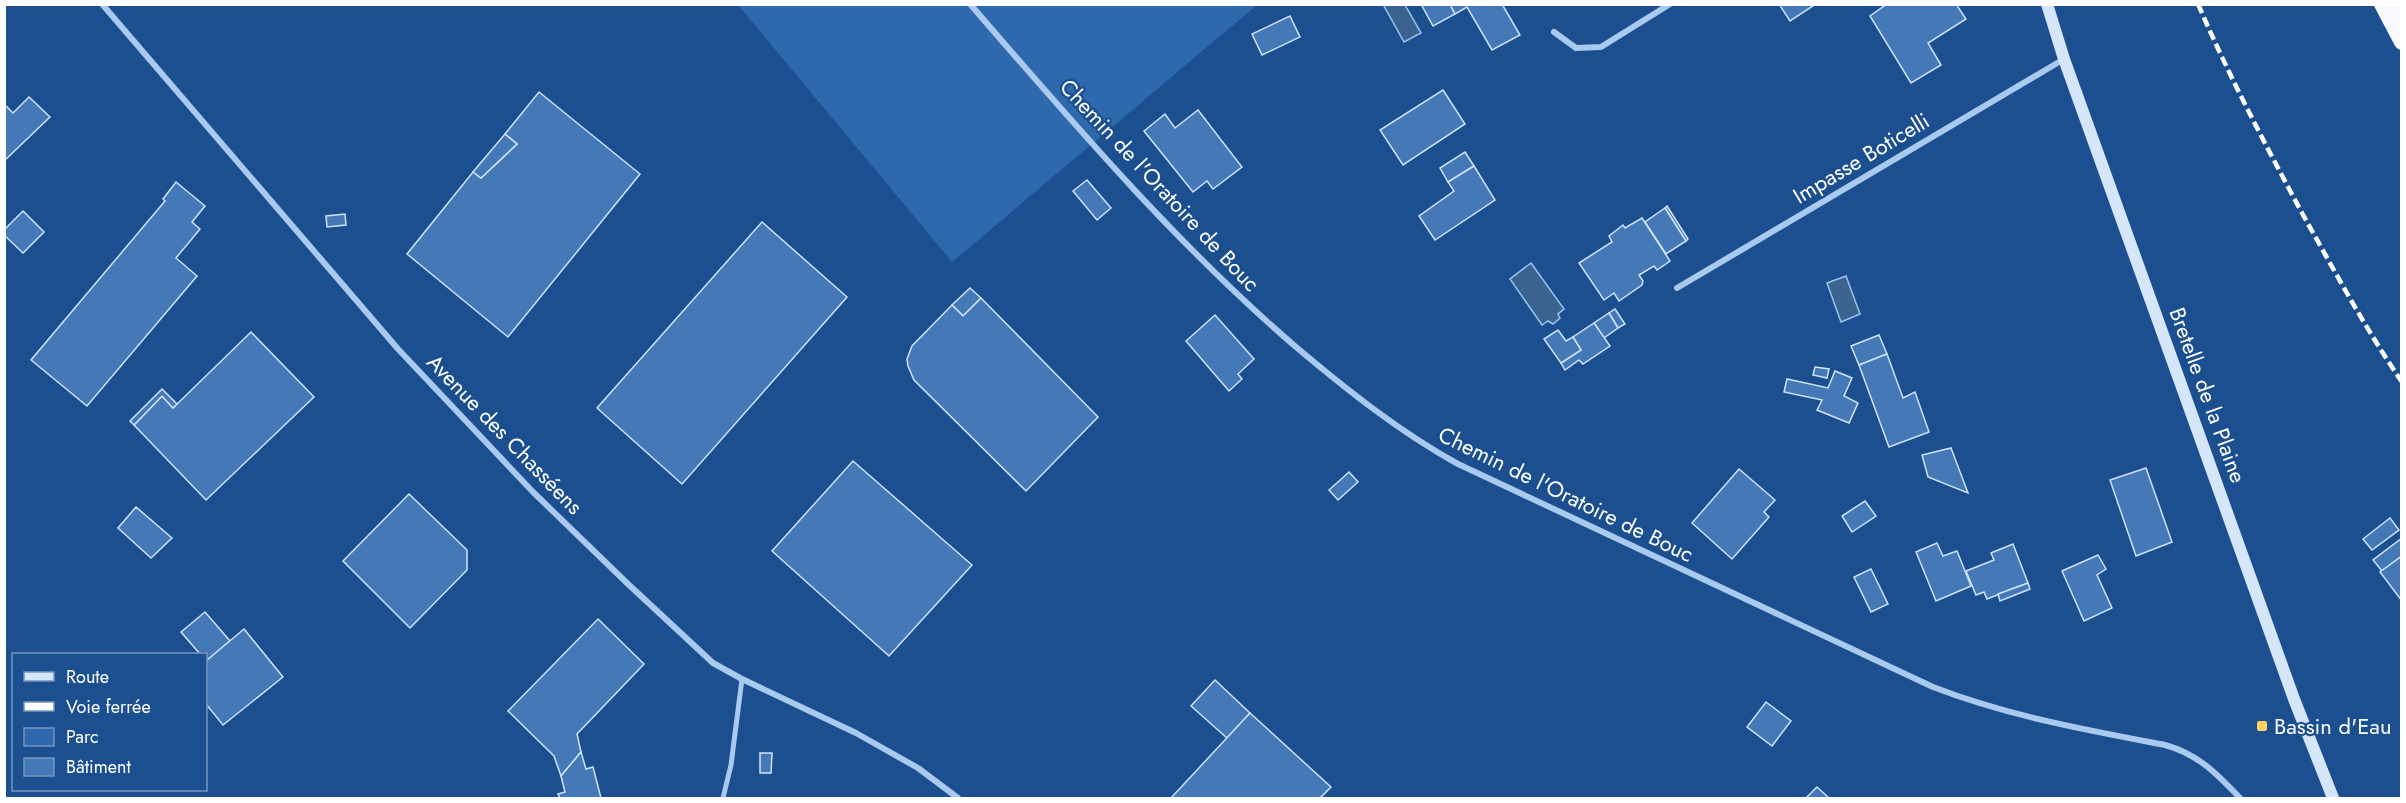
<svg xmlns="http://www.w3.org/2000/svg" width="2406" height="803" font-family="Jost,sans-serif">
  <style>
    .green { fill: #2e69ad }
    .water { fill: #3c6290; stroke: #9cc4f0; stroke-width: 1.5 }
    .building { fill: #4478b7; stroke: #cfe3fa; stroke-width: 1.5 }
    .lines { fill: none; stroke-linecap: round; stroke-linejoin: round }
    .pedestrian { stroke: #a9c9ee; stroke-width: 5 }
    .minor { stroke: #a9c9ee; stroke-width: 6 }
    .secondary { stroke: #d6e6fa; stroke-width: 12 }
    .trunk { stroke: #f8faff; stroke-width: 16 }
    .rail { stroke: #fff; stroke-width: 4.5; stroke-dasharray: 10 4.5; stroke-linecap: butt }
    .poi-dot { fill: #ffd166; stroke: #1b4f8f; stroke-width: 2 }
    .labels { text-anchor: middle; stroke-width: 4.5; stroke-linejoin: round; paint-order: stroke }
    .street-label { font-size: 22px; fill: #fff; stroke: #1b4f8f }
    .poi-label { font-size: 22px; fill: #fff; stroke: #1b4f8f; text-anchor: start }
  </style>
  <rect width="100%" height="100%" fill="#1b4f8f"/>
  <!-- green -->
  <polygon class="green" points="738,5 1257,5 952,262"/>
  <!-- water -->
  <g class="water">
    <polygon points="1388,4 1405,5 1421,33 1404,42 1384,6"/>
    <polygon points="1531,263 1564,309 1558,314 1560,318 1553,324 1548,321 1542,325 1510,279"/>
    <polygon points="1846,276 1860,314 1841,322 1827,283"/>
  </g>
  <!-- building -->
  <g class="building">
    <polygon points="1421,4 1450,4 1455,14 1433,26"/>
    <polygon points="1450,4 1502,4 1520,35 1492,50 1467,7 1455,14"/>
    <polygon points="1779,4 1816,4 1790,21"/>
    <polygon points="1887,4 1956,4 1966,19 1928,43 1941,65 1911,83 1870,16"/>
    <polygon points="1290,16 1300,37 1262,55 1252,34"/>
    <polygon points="1443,90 1465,124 1403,165 1380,130"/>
    <polygon points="539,92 640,174 508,337 407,254 473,172 481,178 517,144 505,134"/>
    <polygon points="29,97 50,117 4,161 4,104 13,113"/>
    <polygon points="1198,110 1242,167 1213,189 1207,181 1193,192 1144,131 1165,114 1175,128"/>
    <polygon points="505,134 517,144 481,178 473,172"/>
    <polygon points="1465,152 1474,166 1448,182 1440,168"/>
    <polygon points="1474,166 1495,200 1435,240 1419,216 1454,191 1448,182"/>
    <polygon points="1087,180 1111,208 1097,220 1073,191"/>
    <polygon points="176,182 205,206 192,222 200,229 176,258 197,276 87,406 31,360 165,201 163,199"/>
    <polygon points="1667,206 1688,239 1686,241 1665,208"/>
    <polygon points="1665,208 1686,241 1666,254 1645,222"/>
    <polygon points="23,211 44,232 23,253 4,235 4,230"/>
    <polygon points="345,214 346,225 327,227 326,216"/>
    <polygon points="1642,218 1670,261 1657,270 1654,266 1639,275 1643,281 1642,285 1619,301 1614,293 1604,300 1579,263 1612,242 1609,236 1623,225 1625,228"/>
    <polygon points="762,222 847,297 682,484 597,408"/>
    <polygon points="970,288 981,298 963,316 952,305"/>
    <polygon points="981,298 1098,417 1026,491 914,380 908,366 907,359 912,346 952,305 963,316"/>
    <polygon points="1615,309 1625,324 1618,328 1609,313"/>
    <polygon points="1609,313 1618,328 1604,338 1594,323"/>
    <polygon points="1215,315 1254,359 1238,374 1242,379 1229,391 1186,341"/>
    <polygon points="1594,323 1610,346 1583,364 1579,360 1565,370 1561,363 1581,350 1573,337"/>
    <polygon points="1558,330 1566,341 1573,337 1581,350 1561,363 1544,339"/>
    <polygon points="251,332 314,397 206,500 134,425 162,396 173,408"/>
    <polygon points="1879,335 1887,354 1859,365 1851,346"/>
    <polygon points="1887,354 1903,398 1915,392 1929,432 1889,447 1859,365"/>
    <polygon points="1815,367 1829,369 1827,378 1813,375"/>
    <polygon points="1835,371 1852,378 1844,396 1858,403 1849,423 1817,410 1822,400 1784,392 1787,379 1828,388"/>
    <polygon points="162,389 177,404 173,408 162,396 134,425 130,421"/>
    <polygon points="1951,448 1968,493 1928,477 1922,455"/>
    <polygon points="853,461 972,565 889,656 772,551"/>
    <polygon points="2146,468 2172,542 2136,556 2110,480"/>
    <polygon points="1739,469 1775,500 1764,512 1769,517 1732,559 1692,523"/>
    <polygon points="1349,472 1358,482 1338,500 1329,490"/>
    <polygon points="409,494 467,550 467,570 410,628 343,561"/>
    <polygon points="1865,501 1876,516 1852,532 1842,516"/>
    <polygon points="136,507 172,538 151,558 118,528"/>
    <polygon points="2390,518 2399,530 2372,550 2363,539"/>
    <polygon points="2402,538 2402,556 2382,571 2373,560"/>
    <polygon points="1937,543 1943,556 1957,551 1971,586 1936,601 1916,552"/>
    <polygon points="2013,544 2028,583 1987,599 1984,592 1976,595 1966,571 1994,560 1991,553"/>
    <polygon points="2098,555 2106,569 2097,575 2112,608 2084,621 2062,571"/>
    <polygon points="2402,556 2402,601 2380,572"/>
    <polygon points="1871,569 1888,604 1871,612 1854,577"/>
    <polygon points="2028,583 2030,589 2000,601 1998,594"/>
    <polygon points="205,612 230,641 206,661 206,654 200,654 181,632"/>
    <polygon points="598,619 644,664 577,734 581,752 561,776 554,756 508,711"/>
    <polygon points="244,629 283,677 223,725 206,704 206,661"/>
    <polygon points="1215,680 1250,713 1227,738 1191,706"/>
    <polygon points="1766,702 1791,721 1772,746 1747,727"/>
    <polygon points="1250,713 1331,787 1320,798 1171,798"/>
    <polygon points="581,752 586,769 593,767 601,798 560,798 558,794 565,792 561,776"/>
    <polygon points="760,753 772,753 771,773 760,773"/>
    <polygon points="1817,787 1829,798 1806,798"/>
  </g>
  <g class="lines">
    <!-- pedestrian -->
    <polyline class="pedestrian" points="723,798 731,765 742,679"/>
    <!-- minor -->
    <g class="minor">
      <polyline points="102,4 398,349 533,492 628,584 713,663 742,679 856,733 918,768 958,798"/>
      <path d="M970,4C1074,124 1176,244 1296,347C1347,390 1400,432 1458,464L1933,687C2008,716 2086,730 2165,745C2198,754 2217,774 2240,798"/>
      <polyline points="1554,32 1576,48 1601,47 1670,4"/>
      <polyline points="1677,288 2064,59"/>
    </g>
    <!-- secondary -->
    <polyline class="secondary" points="2047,4 2064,59 2294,699 2333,798"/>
    <!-- trunk -->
    <g class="trunk">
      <polyline points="2382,4 2402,42"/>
      <polyline points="2398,4 2402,13"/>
    </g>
    <!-- rail -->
    <path class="rail" d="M2198,4C2229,76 2265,144 2302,213C2334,270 2365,328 2402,382"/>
  </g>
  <!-- markers -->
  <rect class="poi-dot" x="2256" y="720" width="12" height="12" rx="3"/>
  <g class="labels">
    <!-- street labels -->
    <g class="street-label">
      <text transform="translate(1861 158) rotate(-31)" y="8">Impasse Boticelli</text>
      <text transform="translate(1160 185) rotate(47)" y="8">Chemin de l'Oratoire de Bouc</text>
      <text transform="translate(2208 395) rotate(70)" y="8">Bretelle de la Plaine</text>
      <text transform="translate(505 434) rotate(46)" y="8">Avenue des Chasséens</text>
      <text transform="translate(1566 494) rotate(26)" y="8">Chemin de l'Oratoire de Bouc</text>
    </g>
    <!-- poi labels -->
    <g class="poi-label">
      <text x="2274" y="734">Bassin d'Eau</text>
    </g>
  </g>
  <!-- border -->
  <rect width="2406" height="803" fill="none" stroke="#ffffff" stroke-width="12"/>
  <!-- legend -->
  <rect x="12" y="653" width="195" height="138" fill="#1b4f8f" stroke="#7695bc" stroke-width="1.5"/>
  <rect x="24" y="672" width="30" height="9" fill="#d6e6fa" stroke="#7695bc" stroke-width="1.5"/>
  <text x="66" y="683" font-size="18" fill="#ffffff">Route</text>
  <rect x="24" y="702" width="30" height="9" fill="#ffffff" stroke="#7695bc" stroke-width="1.5"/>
  <text x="66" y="713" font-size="18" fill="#ffffff">Voie ferrée</text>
  <rect x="24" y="728" width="30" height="18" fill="#2e69ad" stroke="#7695bc" stroke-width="1.5"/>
  <text x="66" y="743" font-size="18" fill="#ffffff">Parc</text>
  <rect x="24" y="758" width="30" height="18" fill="#4478b7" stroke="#7695bc" stroke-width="1.5"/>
  <text x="66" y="773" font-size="18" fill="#ffffff">Bâtiment</text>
</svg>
